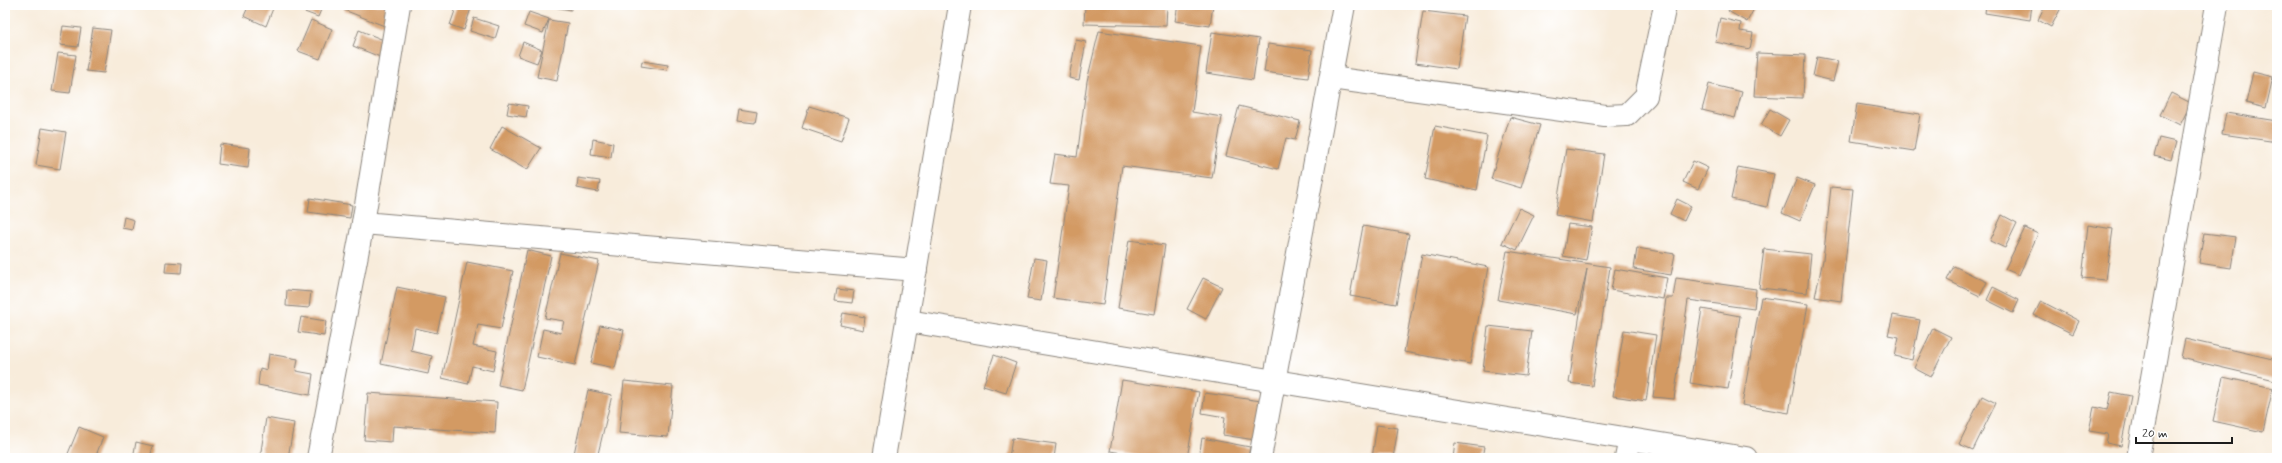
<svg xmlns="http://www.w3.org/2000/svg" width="2282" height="463" font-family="Mynerve,sans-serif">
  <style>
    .building { fill: #d39a64 }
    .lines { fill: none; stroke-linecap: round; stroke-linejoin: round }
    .street-casing { stroke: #8a847c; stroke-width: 24 }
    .secondary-casing { stroke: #8a847c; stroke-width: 24 }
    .street { stroke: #fff; stroke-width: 22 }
    .secondary { stroke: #fff; stroke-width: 22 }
  </style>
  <rect width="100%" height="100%" fill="#fff"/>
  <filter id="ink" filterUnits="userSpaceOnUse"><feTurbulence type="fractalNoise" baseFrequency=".025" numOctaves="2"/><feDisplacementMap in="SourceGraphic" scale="8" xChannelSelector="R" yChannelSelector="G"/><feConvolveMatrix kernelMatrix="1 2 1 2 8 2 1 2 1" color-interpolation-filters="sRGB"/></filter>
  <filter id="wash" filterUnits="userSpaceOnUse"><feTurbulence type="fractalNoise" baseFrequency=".012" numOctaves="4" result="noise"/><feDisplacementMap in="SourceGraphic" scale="16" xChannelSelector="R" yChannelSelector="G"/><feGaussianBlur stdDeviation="0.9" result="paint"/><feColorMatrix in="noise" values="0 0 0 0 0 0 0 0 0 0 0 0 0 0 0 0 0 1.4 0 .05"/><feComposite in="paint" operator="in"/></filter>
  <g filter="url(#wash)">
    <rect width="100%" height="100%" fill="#f8ecdb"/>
    <g id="blocks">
      <!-- building -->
      <g class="building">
        <polygon points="249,5 274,6 266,26 244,16"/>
        <polygon points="304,5 323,5 318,17 302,11"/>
        <polygon points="346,5 396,5 387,27 344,10"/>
        <polygon points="457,5 472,5 464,30 450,25"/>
        <polygon points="541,5 571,5 571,10"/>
        <polygon points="1085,5 1167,5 1166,26 1084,24"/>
        <polygon points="1178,5 1213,5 1210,26 1175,21"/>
        <polygon points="1731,5 1756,5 1747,22 1728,11"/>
        <polygon points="1986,5 2032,5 2030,20 1985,13"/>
        <polygon points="2045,5 2062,6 2051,27 2038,20"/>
        <polygon points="1423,11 1465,16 1457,69 1415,63"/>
        <polygon points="529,12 549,19 543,33 524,26"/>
        <polygon points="474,18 499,26 495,39 470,31"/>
        <polygon points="1720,18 1741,23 1740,31 1753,33 1750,49 1715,42"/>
        <polygon points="311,20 332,29 320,59 298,51"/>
        <polygon points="549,20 568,23 557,81 537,77"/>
        <polygon points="63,26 81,28 78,47 60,45"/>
        <polygon points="93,28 111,30 104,73 86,71"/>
        <polygon points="359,30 386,41 380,57 353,46"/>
        <polygon points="1099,31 1201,46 1192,112 1222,117 1212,178 1122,166 1103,305 1053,298 1069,186 1050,184 1055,154 1077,157 1087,81"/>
        <polygon points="1212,32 1259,39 1253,80 1206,73"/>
        <polygon points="1076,40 1086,42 1079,80 1069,78"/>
        <polygon points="523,42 542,50 537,63 518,56"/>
        <polygon points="1268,44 1312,50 1308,78 1264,72"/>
        <polygon points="58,53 76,55 70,93 52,91"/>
        <polygon points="1757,53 1805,55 1803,98 1754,96"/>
        <polygon points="1817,57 1838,61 1833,81 1813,76"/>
        <polygon points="642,61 668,65 667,70 641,66"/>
        <polygon points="2253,72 2273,77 2266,108 2246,103"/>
        <polygon points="1709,84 1742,92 1735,118 1702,110"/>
        <polygon points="2171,93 2191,103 2180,125 2160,115"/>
        <polygon points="509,103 528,106 526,117 507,114"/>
        <polygon points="1857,104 1920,114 1914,151 1851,141"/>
        <polygon points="809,106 849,118 841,141 802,128"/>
        <polygon points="1239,106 1300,121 1295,140 1286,138 1278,169 1226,156"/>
        <polygon points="739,109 757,112 755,123 737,121"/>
        <polygon points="1770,109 1789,120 1780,136 1761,125"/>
        <polygon points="2226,113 2277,121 2277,142 2222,134"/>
        <polygon points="1510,117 1540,125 1521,188 1491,179"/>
        <polygon points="502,126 541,148 527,170 490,149"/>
        <polygon points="1435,126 1487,136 1477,190 1425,179"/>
        <polygon points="42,128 66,132 60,169 36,165"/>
        <polygon points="2159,138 2176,142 2171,160 2154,156"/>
        <polygon points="593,139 613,143 611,157 591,154"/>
        <polygon points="220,144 250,148 248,168 218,164"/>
        <polygon points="1566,149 1604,154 1593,222 1555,215"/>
        <polygon points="1693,161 1708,168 1698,189 1683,182"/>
        <polygon points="1738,167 1774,174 1767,207 1731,199"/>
        <polygon points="578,178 600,181 598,192 577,188"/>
        <polygon points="1797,178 1815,185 1800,221 1782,213"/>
        <polygon points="1831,187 1853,189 1841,301 1815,297 1823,260"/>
        <polygon points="310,198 352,205 350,218 308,212"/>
        <polygon points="1677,199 1691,206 1684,221 1670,214"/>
        <polygon points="1519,208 1534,215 1517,250 1502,243"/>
        <polygon points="2002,215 2017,223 2005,248 1990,241"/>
        <polygon points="124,217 134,220 132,230 122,228"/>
        <polygon points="1568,224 1592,227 1586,260 1563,256"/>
        <polygon points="2088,225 2113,229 2106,280 2082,278"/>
        <polygon points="1363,226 1409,234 1396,304 1350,296"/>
        <polygon points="2025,228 2038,234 2019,275 2005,269"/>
        <polygon points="2204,233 2236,237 2231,268 2199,263"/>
        <polygon points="1129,240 1165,245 1154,314 1118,308"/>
        <polygon points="1637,248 1675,254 1671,275 1634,269"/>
        <polygon points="1764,249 1811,254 1807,293 1759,288"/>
        <polygon points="527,250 551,256 522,390 498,385"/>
        <polygon points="1507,251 1610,267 1592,386 1569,383 1587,269 1577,314 1498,300"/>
        <polygon points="560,253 599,261 575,365 537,357 543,329 561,333 564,321 545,318"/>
        <polygon points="1422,254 1488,267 1470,364 1404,352"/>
        <polygon points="1034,258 1047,260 1041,301 1027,299"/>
        <polygon points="166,262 182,263 181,273 165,272"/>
        <polygon points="467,262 513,271 501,329 478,325 473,346 497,351 493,371 472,366 468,384 442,378"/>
        <polygon points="1954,266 1987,282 1980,296 1947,280"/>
        <polygon points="1615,269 1667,278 1663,299 1611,290"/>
        <polygon points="1203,278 1222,287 1206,319 1187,309"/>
        <polygon points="1676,278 1756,289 1754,309 1688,300 1674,399 1653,397 1666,298 1673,298"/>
        <polygon points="397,287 445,297 437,333 415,328 411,351 432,356 428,374 381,364"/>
        <polygon points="1993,287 2019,300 2013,313 1987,300"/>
        <polygon points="837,289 854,291 852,303 835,301"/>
        <polygon points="287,290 311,292 309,308 286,306"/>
        <polygon points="1761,297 1808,304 1789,413 1742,405"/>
        <polygon points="2041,301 2079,321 2073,334 2034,315"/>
        <polygon points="1702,309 1740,316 1728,389 1690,383"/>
        <polygon points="843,313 865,317 863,330 840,325"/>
        <polygon points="1893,315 1920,320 1912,360 1895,356 1899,337 1888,335"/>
        <polygon points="301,317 326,321 324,336 298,332"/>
        <polygon points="600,325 624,330 615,368 591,363"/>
        <polygon points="1488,326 1532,331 1526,376 1483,371"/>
        <polygon points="1933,328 1951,337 1931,377 1914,368"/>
        <polygon points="1624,330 1656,335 1646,401 1613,396"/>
        <polygon points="2185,339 2277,360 2275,380 2181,358"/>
        <polygon points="269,354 298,359 296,371 313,374 310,395 258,385 260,368 267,370"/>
        <polygon points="994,355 1016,363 1006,393 983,386"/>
        <polygon points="2223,377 2273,388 2263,432 2213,421"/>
        <polygon points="1122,380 1199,392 1187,458 1152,458 1110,451"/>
        <polygon points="624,381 673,386 668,437 619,433"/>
        <polygon points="588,390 612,395 597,458 573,458"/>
        <polygon points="2111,392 2131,396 2121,446 2106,443 2108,434 2089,431 2094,407 2107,410"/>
        <polygon points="368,393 497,402 495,433 393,426 392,442 364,440"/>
        <polygon points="1205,393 1261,401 1255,440 1223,435 1225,417 1202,413"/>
        <polygon points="1982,396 1996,403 1973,450 1959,444"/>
        <polygon points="266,418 294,423 288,458 260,458"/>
        <polygon points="1377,425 1398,428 1393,458 1372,458"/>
        <polygon points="79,427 103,437 95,458 71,458 67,456"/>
        <polygon points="1012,438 1056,444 1054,458 1009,458"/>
        <polygon points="1202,438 1250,447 1248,458 1199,458"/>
        <polygon points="136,442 153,446 150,458 133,458"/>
        <polygon points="1455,443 1484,447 1482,458 1453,458"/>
      </g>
    </g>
  </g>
  <g filter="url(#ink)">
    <use href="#blocks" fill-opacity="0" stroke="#8a847c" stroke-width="1"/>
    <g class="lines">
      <!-- street casing -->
      <g class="street-casing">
        <g id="street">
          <polyline points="1331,78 1605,116 1627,115 1646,96 1665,5"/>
          <polyline points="363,223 916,270"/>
          <polyline points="908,321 1746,458"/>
          <polyline points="318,458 363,223 399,5"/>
          <polyline points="1260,458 1344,5"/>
          <polyline points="1626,458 1630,439"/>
          <polyline points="2138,458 2217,5"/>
        </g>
      </g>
      <!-- secondary casing -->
      <g class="secondary-casing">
        <polyline id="secondary" points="884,458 960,5"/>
      </g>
      <!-- street -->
      <use href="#street" class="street"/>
      <!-- secondary -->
      <use href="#secondary" class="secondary"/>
    </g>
  </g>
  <!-- margin -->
  <rect width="2282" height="463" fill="none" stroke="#fff" stroke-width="20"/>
  <!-- scale -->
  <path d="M2136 437v6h96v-6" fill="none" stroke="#1c1c1c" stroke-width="2"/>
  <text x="2142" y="437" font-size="12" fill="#1c1c1c" stroke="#ffffff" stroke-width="3" paint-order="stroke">20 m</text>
</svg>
